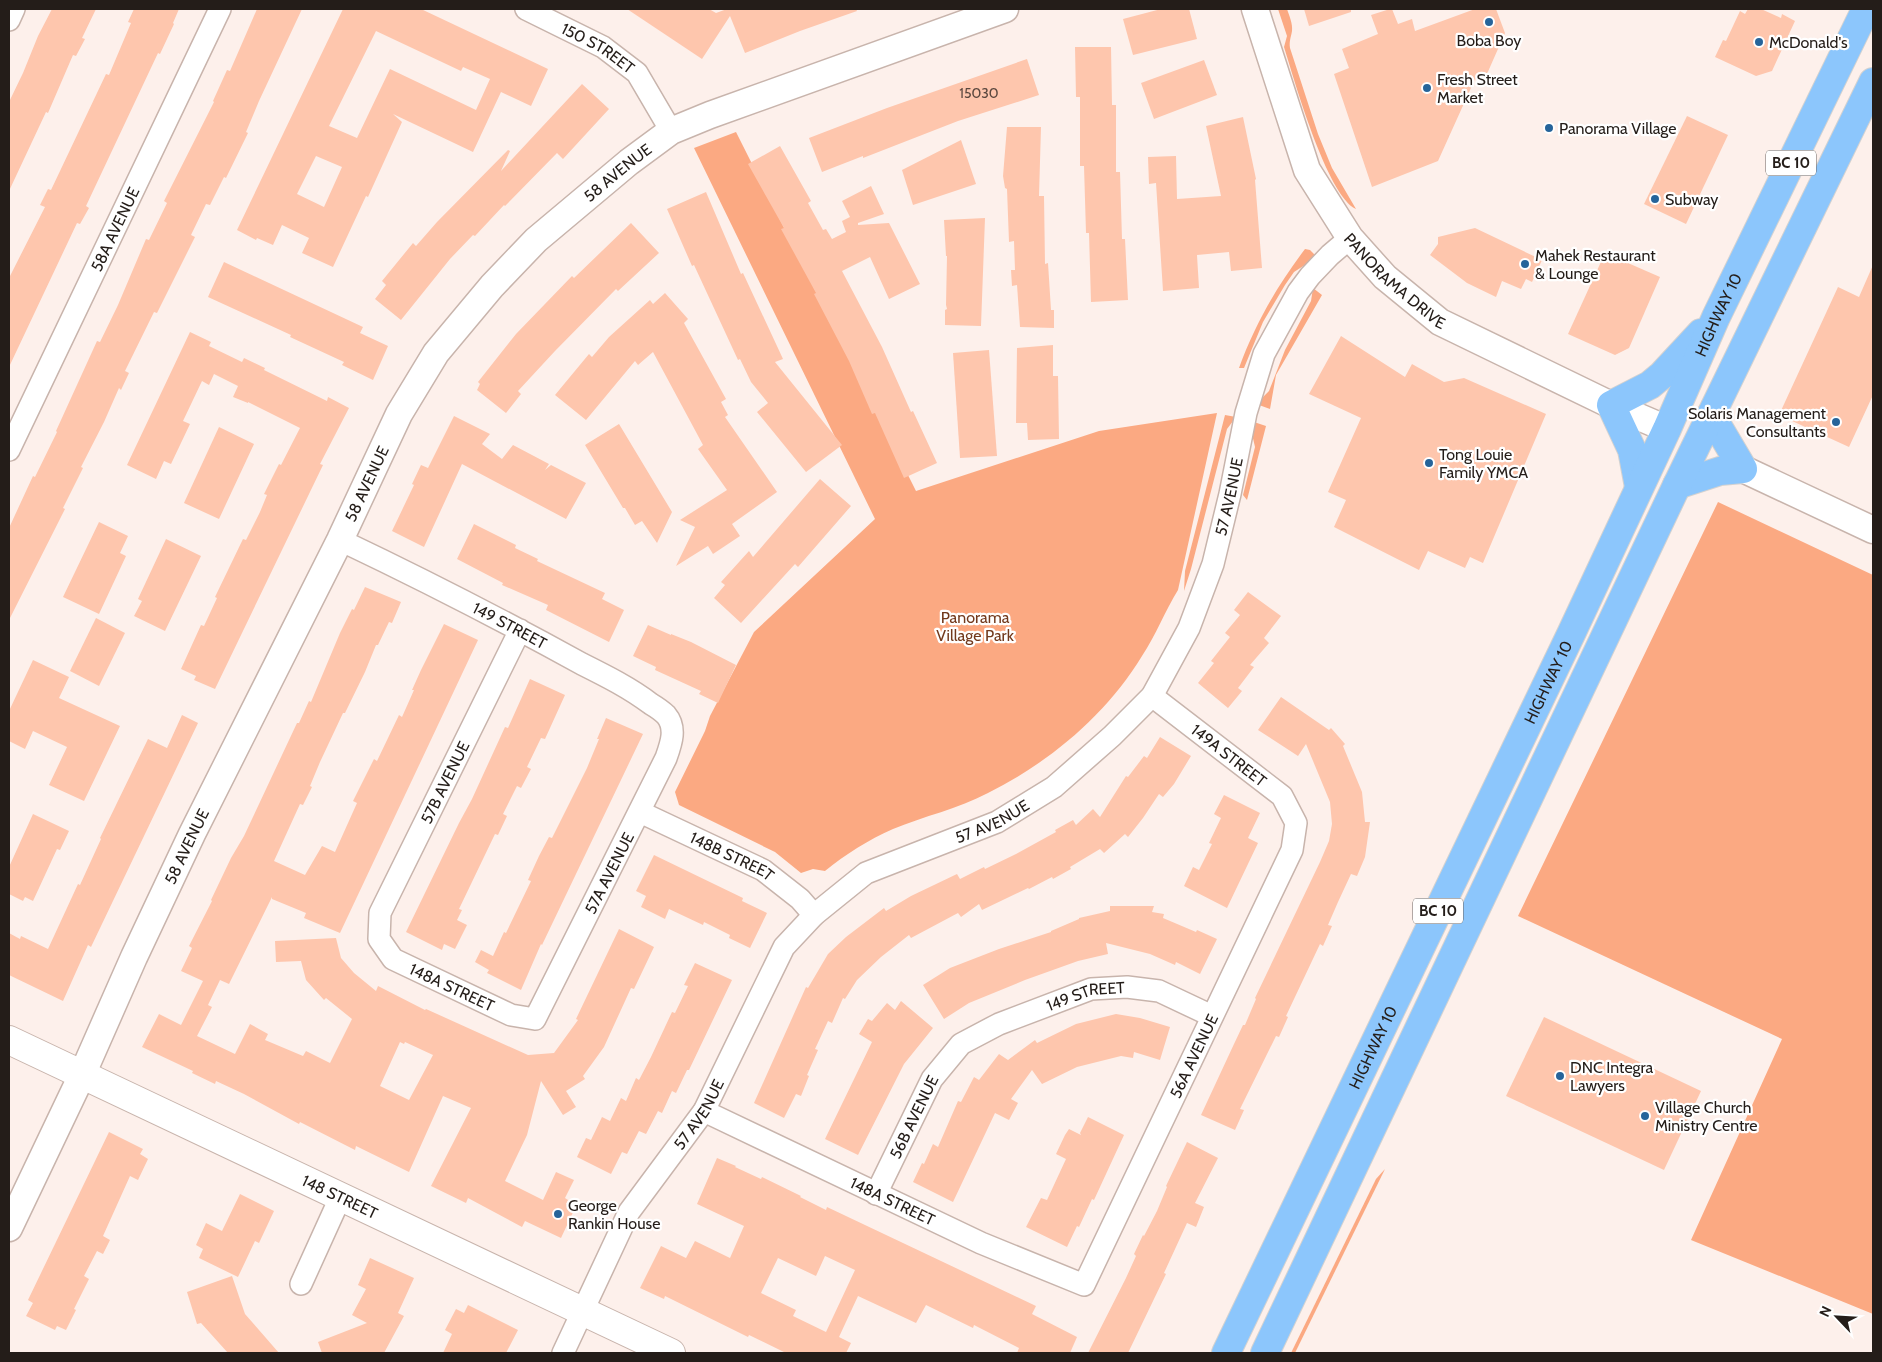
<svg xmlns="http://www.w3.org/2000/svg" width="1882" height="1362" font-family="Cabin,sans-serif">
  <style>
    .green { fill: #fba982 }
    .building { fill: #fec6ad; fill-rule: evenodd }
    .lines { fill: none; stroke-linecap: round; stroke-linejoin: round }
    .minor-casing { stroke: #c8b4ac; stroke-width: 24 }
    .tertiary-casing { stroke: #c8b4ac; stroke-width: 29 }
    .secondary-casing { stroke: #c8b4ac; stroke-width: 30 }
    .trunk-casing { stroke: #d3d2d1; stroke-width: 30 }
    .minor { stroke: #fff; stroke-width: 21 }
    .tertiary { stroke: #fff; stroke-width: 26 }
    .secondary { stroke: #fff; stroke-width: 28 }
    .trunk { stroke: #8cc6fc; stroke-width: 28 }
    .poi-dot { fill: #26649a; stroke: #fff; stroke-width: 2 }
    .labels { text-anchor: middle; stroke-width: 4.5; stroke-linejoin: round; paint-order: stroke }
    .number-label { font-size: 14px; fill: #5a473e }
    .shield { fill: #fff; stroke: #66615e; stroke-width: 1 }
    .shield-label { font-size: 15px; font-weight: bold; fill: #241d19 }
    .poi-label { font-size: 16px; fill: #241d19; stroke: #fff; text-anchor: start }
    .street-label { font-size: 16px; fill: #241d19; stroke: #fff }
    .park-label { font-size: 16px; fill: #72391c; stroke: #fff }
  </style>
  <rect width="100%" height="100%" fill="#fdf0eb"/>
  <!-- green -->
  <g class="green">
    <path d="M1278,9H1287C1289,15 1293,24 1292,31C1291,37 1289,41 1290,48L1318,134L1332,168L1356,209C1327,196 1294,79 1284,47L1287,36Z"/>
    <path d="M736,132L916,491L1099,431L1217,413L1178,590C1165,611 1156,635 1142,656C1106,715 1050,762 988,793C958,809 924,816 893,829C868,840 846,854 825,871L813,869L801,873L775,852L679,805L675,792L705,731L710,716L754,632L875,519L694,148Z"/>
    <path d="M1305,249L1310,250L1315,255L1308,263L1294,272L1285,285L1263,322L1244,368H1239C1255,324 1277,286 1305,249Z"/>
    <polygon points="1313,288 1322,295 1276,375 1270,409 1259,405 1260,400 1269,391 1285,350 1311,301"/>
    <polygon points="1225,415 1236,417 1227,429 1191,569 1184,591 1185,571"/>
    <polygon points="1254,422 1266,426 1247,500 1243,495 1255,447 1252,434"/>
    <polygon points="1718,502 1873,575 1873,1314 1691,1240 1782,1039 1518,916"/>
    <polygon points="1385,1169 1295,1353 1291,1353 1376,1179"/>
  </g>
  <!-- building -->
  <g class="building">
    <polygon points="52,9 96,9 82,38 85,39 76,56 73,55 48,113 46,112 9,191 9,102 23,73 38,36"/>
    <polygon points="134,9 179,9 173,23 174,24 160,54 158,53 86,206 89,208 80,224 77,223 9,367 9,278 45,207 40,205 48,189 51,190 106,74 109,75 131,23 128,22"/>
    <polygon points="257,9 302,9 259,101 246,132 248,133 226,178 224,177 210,205 206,204 191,235 195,237 157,313 154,312 125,371 129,373 121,390 119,388 104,422 81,467 83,468 63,508 65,509 9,620 9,528 33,476 35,477 57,432 56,431 97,341 100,342 118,305 146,239 149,240 167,203 164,201 214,102 213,101 227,70 230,71"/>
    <path d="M343,9H421L548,69L531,106L501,92L473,152L393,114L402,122L368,197L366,196L333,267L302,253L309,238L282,225L273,245L257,238L256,240L237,230ZM376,31L461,71L463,67L490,79L476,110L390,69L357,138L329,126ZM316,156L342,167L324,207L297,194Z"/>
    <polygon points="627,9 709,9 716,13 727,9 856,9 857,11 800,31 745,53 730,16 702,59"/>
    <polygon points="1161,9 1189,9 1197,39 1133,55 1123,19"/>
    <polygon points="1304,9 1351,9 1351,12 1309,26"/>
    <polygon points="1390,9 1392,9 1398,24 1412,19 1415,31 1475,9 1496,9 1505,33 1483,83 1475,79 1438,161 1372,187 1334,74 1349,68 1342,49 1378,34 1371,15"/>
    <polygon points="1748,9 1761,9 1781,18 1782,14 1795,21 1772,71 1756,76 1715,57 1723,40 1726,41 1740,11 1745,14"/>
    <polygon points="1075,47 1111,47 1112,105 1116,105 1116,172 1120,172 1122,239 1125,239 1128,300 1091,302 1089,233 1086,233 1084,166 1080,166 1080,97 1076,97"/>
    <polygon points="1027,59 1039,95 958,121 863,158 863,156 822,172 809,138 887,108"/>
    <polygon points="1204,60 1217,95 1154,119 1141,83"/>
    <polygon points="582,84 609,109 563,159 557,153 505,206 504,205 475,236 473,235 450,259 401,320 375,299 386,285 382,281 413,243 416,246 437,222 508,150 510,151 501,171"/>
    <polygon points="1687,116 1728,135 1686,224 1644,204"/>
    <polygon points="1243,117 1256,179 1255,180 1262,268 1231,271 1229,252 1197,255 1199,288 1163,291 1156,183 1149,184 1148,157 1176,156 1177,199 1221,196 1206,126"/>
    <polygon points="1007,127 1041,127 1039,196 1044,196 1045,264 1048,263 1051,310 1054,310 1054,328 1020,327 1017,285 1012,286 1011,270 1015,270 1014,241 1009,242 1007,189 1005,188 1003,176"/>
    <polygon points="961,140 976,184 913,205 902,170"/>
    <polygon points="780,146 811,201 808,203 823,230 826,229 832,239 846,232 842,221 850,217 842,201 871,186 884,214 858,223 858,225 889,223 920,284 889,299 870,257 842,271 882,347 911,412 913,411 937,463 904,478 875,413 872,414 849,361 814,294 816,293 781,229 784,228 748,164"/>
    <polygon points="706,192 741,274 743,273 783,359 775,362 842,445 806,472 757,412 768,403 751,382 740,359 738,360 694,265 692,266 667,209"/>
    <polygon points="985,218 981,326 945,325 945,310 947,309 946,305 947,256 946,256 944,220"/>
    <polygon points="631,223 659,253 618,291 616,289 555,351 518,391 521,394 506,413 477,390 480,384 478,382 516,334 572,276 574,278"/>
    <polygon points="1475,228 1542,260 1532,282 1526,279 1521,289 1502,281 1496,297 1467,283 1430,255 1438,244 1438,237"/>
    <polygon points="1605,253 1660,277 1629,348 1615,355 1568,334"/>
    <polygon points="224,262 363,327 360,333 388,346 373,380 342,365 344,362 290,337 291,335 208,297"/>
    <polygon points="1873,265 1873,395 1849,447 1779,415 1838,287 1859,297"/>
    <polygon points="665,293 688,319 684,323 726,399 721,402 728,415 725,417 777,492 732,524 740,536 713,554 708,546 676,566 695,527 680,520 727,490 698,449 703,445 653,352 638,365 635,361 586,420 555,395 589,354 592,357 609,337 650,300 653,304"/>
    <polygon points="190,332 211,342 209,346 242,362 244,358 265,368 264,370 327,401 328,397 349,408 320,464 323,465 215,689 194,680 196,676 181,669 201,625 204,626 217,598 215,597 243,539 246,540 260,512 267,495 264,494 279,464 281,465 300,428 248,402 248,403 233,397 238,386 214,374 209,385 202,381 183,421 190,424 171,464 164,461 156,479 127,465"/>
    <polygon points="1341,336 1405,377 1412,364 1444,382 1464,378 1546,414 1483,563 1470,557 1465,568 1428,551 1419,570 1334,527 1346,500 1328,492 1361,418 1309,394"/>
    <polygon points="1053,345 1053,376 1058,376 1059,439 1028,440 1027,423 1016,423 1017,348"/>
    <polygon points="989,350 997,456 960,458 953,353"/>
    <polygon points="454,416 490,434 482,444 502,459 513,445 549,464 545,470 551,465 586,483 566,519 462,464 424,547 392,531 414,485 412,484 421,465 428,468"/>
    <polygon points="619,424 672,512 657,543 642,521 635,525 625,508 623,508 585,445"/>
    <polygon points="219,427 254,444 219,519 184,503"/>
    <polygon points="820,479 851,506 798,567 795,564 741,623 714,598 725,585 721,582 749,551 753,557"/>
    <polygon points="99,522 128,536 120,553 126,556 99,614 63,597"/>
    <polygon points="474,524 516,545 515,548 538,559 537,561 605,593 602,599 624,610 609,642 546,610 548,605 502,585 503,583 457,559"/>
    <polygon points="166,539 201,556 165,631 134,616 142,601 138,599"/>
    <path d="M365,587L401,602L392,623L389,622L378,645H376L365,672L345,713H343L320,762L310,786L312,787L303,805L300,804L274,861L305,875L322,846L335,852L357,803L353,801L374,759L377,761L399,715L402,717L414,690H412L421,670L444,624L478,640L340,933L304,918L306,913L272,899V897L229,984L220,980L208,1005L212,1007L197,1036L235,1054L250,1024L268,1034L265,1040L303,1056L306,1051L330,1063L352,1019L326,998L324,1000L306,980L301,961L276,962L275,941L336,938L341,958L354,973L376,991L378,986L425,1010L426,1009L528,1055L554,1053L578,1020L576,1019L619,929L654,947L634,989L631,988L604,1047L583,1076L585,1079L566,1091L576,1107L563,1115L541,1081L527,1135L505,1181L543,1200L556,1172L574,1180L565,1198L568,1200L566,1204L575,1208L561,1238L525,1221L522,1227L468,1198L466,1203L431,1186L471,1108L443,1096L409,1172L356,1146L355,1150L300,1122L299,1124L244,1094L216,1081L215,1084L192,1073L193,1071L142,1047L159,1014L181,1025L203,981L181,971L192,948L189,946L212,901L211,900L231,858L244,836L297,723H299L309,701L311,702L340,633L352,609L354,610ZM400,1042L404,1044L405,1042L433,1055L409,1100L380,1086Z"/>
    <polygon points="1248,592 1281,616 1264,638 1269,643 1250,665 1254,667 1238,688 1242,691 1228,708 1198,683 1214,663 1211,661 1230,637 1225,633 1240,615 1234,610"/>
    <polygon points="96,618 125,633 99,686 70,671"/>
    <polygon points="648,625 671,635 671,634 691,642 736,665 718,703 699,694 701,691 655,670 656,667 633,656"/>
    <polygon points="33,660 69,677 59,698 120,726 84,801 49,785 67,747 33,731 25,749 9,741 9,711"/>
    <polygon points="530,679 565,695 545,739 541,738 527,767 531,769 521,788 517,786 503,814 507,816 498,835 495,834 459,909 462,910 457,920 467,925 455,949 444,944 442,950 406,932 459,823 472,799 505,727 508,728"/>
    <polygon points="1281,697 1329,730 1331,728 1345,744 1343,746 1362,792 1365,822 1370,822 1365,857 1357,876 1351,874 1338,902 1328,925 1332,926 1323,946 1320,944 1286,1016 1288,1017 1279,1037 1276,1036 1240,1109 1244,1110 1235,1130 1201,1115 1234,1044 1243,1025 1245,1025 1256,999 1255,998 1320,862 1329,841 1332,824 1330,802 1306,744 1298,756 1258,730"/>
    <polygon points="182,715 198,723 91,947 88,945 63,1001 9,975 9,933 20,939 21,936 48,949 78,884 80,885 101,839 100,838 148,739 167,748"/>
    <polygon points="606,718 643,734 542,945 541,944 521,990 487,973 489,970 475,962 481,950 493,956 504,932 506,933 531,881 528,880 539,856 549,837 552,838 587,768 599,739 597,739"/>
    <polygon points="1160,737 1191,756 1174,784 1163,797 1159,794 1143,818 1128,837 1125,834 1104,853 1100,849 1070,867 1071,869 1053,879 1052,877 1029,889 1028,888 982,910 979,904 961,917 958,913 911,938 909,935 881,957 857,980 845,999 843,998 832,1023 828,1021 815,1049 818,1050 807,1075 809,1076 801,1096 796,1094 784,1118 754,1103 806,987 808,988 828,954 846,937 884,908 886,911 911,896 957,874 960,879 984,867 985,869 1016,854 1056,832 1055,830 1073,820 1076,825 1093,809 1100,817 1126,776 1128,777 1144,756 1147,758"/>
    <polygon points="1224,795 1260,813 1248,838 1258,843 1227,908 1184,886 1193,867 1199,870 1212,844 1209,843 1221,818 1214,814"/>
    <polygon points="33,814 69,831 60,850 57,849 33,901 25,897 23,901 9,894 9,867"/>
    <polygon points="654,855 743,898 742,901 767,913 750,948 729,938 730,935 704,922 703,925 669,909 665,919 641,907 646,896 636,891"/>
    <polygon points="1110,906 1154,906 1152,912 1164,914 1163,918 1196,932 1197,930 1217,939 1200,974 1176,962 1175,965 1150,954 1106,943 1108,954 1078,961 1025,980 969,1003 944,1019 923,985 950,968 999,949 1051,932 1051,931 1079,919 1079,918 1110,911"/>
    <polygon points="695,963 732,980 689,1070 687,1070 676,1093 672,1091 662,1113 658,1111 646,1134 639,1131 627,1154 622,1152 611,1174 577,1157 586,1138 591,1140 602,1117 610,1121 621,1098 626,1101 636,1078 639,1080 651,1057 672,1012 675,1013 688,986 684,985"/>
    <polygon points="901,1001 933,1028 904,1064 858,1155 825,1139 872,1042 859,1034 868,1019 872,1021 887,1003 895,1010"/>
    <polygon points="1116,1014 1140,1018 1170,1027 1160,1060 1134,1052 1133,1058 1121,1056 1077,1067 1042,1084 1032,1070 1011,1099 1018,1103 1009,1120 995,1113 953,1202 913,1182 922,1163 924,1164 933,1144 938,1147 958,1101 961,1102 974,1077 979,1080 999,1054 1008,1060 1035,1040 1037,1043 1076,1024"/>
    <polygon points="1544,1017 1701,1091 1664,1170 1506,1096"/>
    <polygon points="1088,1117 1124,1135 1094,1200 1092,1199 1079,1227 1077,1226 1067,1247 1026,1227 1041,1198 1047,1200 1066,1159 1056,1154 1065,1135 1069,1129 1081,1135 1080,1133"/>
    <polygon points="109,1132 143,1149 140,1154 148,1159 138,1180 130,1176 103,1236 110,1240 103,1254 97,1251 84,1276 89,1279 74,1309 76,1310 66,1330 57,1326 55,1330 26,1316 33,1303 28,1300"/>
    <polygon points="1187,1142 1218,1158 1195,1203 1204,1207 1196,1227 1187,1223 1164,1273 1166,1274 1128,1353 1088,1353 1126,1278 1136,1256 1134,1254 1143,1235 1144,1236 1157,1211 1167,1187 1166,1186"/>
    <path d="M717,1158L736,1166L735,1167L761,1179L762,1177L801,1196L800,1197L826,1210L827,1207L1036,1306L1032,1314L1077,1337L1070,1353H1017L1019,1348L974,1325L973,1328L926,1305L916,1323L858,1296L839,1337L851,1343L846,1353H786L749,1335L748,1337L665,1296L664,1299L640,1288L661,1246L686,1258L695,1241L730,1258L744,1226L697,1204ZM825,1256L855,1270L826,1332L793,1316L796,1310L761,1293L778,1258L816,1276Z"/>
    <polygon points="240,1194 274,1211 259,1243 255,1241 238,1277 199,1258 203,1249 196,1245 206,1223 222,1231"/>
    <polygon points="370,1258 414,1278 398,1313 404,1316 384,1353 322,1353 318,1342 367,1323 352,1315 366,1289 358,1285"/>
    <polygon points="232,1276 245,1314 279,1353 228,1353 201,1323 197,1324 187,1292"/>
    <polygon points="468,1305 518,1330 506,1353 443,1353 452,1334 445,1330 456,1309 464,1313"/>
  </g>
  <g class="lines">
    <!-- minor casing -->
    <g class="minor-casing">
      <g id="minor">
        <path id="s1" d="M526,9L603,47L637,73L671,131"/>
        <polyline points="9,20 14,9"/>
        <path id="s2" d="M9,450L220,9"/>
        <path id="s3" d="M340,540C422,579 502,620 582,664C606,676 630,688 651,704C656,707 662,711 666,715C677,728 671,744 666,758L535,1019L511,1015L393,959L379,939L380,913L520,630"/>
        <path id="s4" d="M640,812L763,870L800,899L814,915"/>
        <path id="s5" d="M704,1111L981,1243L1084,1285L1292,850L1296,823L1282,796L1152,696"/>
        <path id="s6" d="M876,1194L932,1079L961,1044L999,1024L1091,989L1127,987L1159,991L1212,1016"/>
        <polyline points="301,1284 340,1198"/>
        <path id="s7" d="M563,1353L629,1212L704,1111L784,947L814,915L866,873L997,822L1054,787L1112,736L1152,696L1189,628L1213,564L1230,494L1246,413L1264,354L1298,292L1310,276L1330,255L1350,238"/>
      </g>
    </g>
    <!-- tertiary casing -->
    <g class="tertiary-casing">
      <g id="tertiary">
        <path id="s8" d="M1255,9L1307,170L1350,238L1385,277L1440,322L1611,405L1667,429"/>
        <polyline points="1743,469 1873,530"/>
        <path id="s9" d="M9,1228L82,1075L134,957L192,834L340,540L399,414L436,353L492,286L536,240L629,162L671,131L710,115L1005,9"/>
      </g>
    </g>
    <!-- secondary casing -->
    <g class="secondary-casing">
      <g id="secondary">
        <path id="s10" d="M9,1040L671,1353"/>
      </g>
    </g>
    <!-- trunk casing -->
    <g class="trunk-casing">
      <g id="trunk">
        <polyline points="1677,485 1720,471 1743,469 1711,415"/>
        <polyline points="1639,487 1632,450 1611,405 1650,385 1662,375 1701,333"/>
        <path id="s11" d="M1226,1353L1571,634L1667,429L1716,317L1866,9"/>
        <polyline points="1265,1353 1677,485 1873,82"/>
      </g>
    </g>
    <!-- minor -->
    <use href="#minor" class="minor"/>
    <!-- tertiary -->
    <use href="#tertiary" class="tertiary"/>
    <!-- secondary -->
    <use href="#secondary" class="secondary"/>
    <!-- trunk -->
    <use href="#trunk" class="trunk"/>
  </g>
  <!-- markers -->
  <g class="poi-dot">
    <circle cx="1489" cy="22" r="5"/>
    <circle cx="1759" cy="42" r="5"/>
    <circle cx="1427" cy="88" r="5"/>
    <circle cx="1549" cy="128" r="5"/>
    <circle cx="1655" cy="199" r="5"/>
    <circle cx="1525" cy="264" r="5"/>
    <circle cx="1836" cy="422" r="5"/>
    <circle cx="1429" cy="463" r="5"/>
    <circle cx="1560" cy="1076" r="5"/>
    <circle cx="1645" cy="1116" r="5"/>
    <circle cx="558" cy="1214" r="5"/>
  </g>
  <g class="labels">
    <!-- number labels -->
    <g class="number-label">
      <text x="979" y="98">15030</text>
    </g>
    <!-- shield labels -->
    <g class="shield">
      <rect x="1766" y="150.5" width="50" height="25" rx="4"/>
      <rect x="1413" y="898.5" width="50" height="25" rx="4"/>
    </g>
    <g class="shield-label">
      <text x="1791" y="168">BC 10</text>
      <text x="1438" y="916">BC 10</text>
    </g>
    <!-- poi labels -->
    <g class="poi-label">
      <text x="1489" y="46" text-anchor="middle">Boba Boy</text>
      <text x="1769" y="48">McDonald's</text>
      <text x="1437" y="85">Fresh Street<tspan x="1437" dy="18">Market</tspan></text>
      <text x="1559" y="134">Panorama Village</text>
      <text x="1665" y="205">Subway</text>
      <text x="1535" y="261">Mahek Restaurant<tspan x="1535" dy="18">&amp; Lounge</tspan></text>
      <text x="1826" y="419" text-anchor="end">Solaris Management<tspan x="1826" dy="18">Consultants</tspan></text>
      <text x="1439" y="460">Tong Louie<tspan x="1439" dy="18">Family YMCA</tspan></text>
      <text x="1570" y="1073">DNC Integra<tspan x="1570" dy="18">Lawyers</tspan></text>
      <text x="1655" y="1113">Village Church<tspan x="1655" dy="18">Ministry Centre</tspan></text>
      <text x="568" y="1211">George<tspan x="568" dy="18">Rankin House</tspan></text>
    </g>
    <!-- street labels -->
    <g class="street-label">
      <text dy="6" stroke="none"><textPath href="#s1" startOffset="82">150 STREET</textPath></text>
      <text dy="6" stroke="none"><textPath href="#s9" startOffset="1231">58 AVENUE</textPath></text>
      <text dy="6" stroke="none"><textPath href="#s2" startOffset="245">58A AVENUE</textPath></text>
      <text dy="6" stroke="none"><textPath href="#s8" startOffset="312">PANORAMA DRIVE</textPath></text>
      <text dy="6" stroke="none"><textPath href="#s11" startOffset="1149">HIGHWAY 10</textPath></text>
      <text dy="6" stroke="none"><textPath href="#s9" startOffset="826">58 AVENUE</textPath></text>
      <text dy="6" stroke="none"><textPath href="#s7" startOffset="1131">57 AVENUE</textPath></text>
      <text dy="6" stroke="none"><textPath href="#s3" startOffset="190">149 STREET</textPath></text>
      <text dy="6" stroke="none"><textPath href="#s11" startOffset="744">HIGHWAY 10</textPath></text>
      <text transform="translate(1229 755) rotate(38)" y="6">149A STREET</text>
      <text dy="6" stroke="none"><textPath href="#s3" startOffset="1059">57B AVENUE</textPath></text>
      <text dy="6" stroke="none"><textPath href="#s7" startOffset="711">57 AVENUE</textPath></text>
      <text dy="6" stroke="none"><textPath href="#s9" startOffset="421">58 AVENUE</textPath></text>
      <text dy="6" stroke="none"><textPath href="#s4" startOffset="102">148B STREET</textPath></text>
      <text transform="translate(609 873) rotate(-63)" y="6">57A AVENUE</text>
      <text transform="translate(452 987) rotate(25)" y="6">148A STREET</text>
      <text dy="6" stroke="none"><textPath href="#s6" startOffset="308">149 STREET</textPath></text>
      <text dy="6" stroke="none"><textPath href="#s11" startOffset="339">HIGHWAY 10</textPath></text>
      <text dy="6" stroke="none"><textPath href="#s5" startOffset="672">56A AVENUE</textPath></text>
      <text dy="6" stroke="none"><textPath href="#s7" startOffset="276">57 AVENUE</textPath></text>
      <text dy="6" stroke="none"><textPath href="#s6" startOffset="86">56B AVENUE</textPath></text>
      <text dy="6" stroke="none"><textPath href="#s10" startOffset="366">148 STREET</textPath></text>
      <text dy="6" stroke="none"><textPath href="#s5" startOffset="209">148A STREET</textPath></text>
    </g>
    <!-- park labels -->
    <g class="park-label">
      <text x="975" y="623">Panorama<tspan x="975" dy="18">Village Park</tspan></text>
    </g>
  </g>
  <!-- border -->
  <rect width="1882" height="1362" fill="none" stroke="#241d19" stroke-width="20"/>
  <!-- north arrow -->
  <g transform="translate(1837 1317) rotate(295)" stroke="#ffffff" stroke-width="4" paint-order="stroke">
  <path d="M0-4L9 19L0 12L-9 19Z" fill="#241d19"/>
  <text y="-8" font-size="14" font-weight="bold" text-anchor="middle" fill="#241d19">N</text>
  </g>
</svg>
